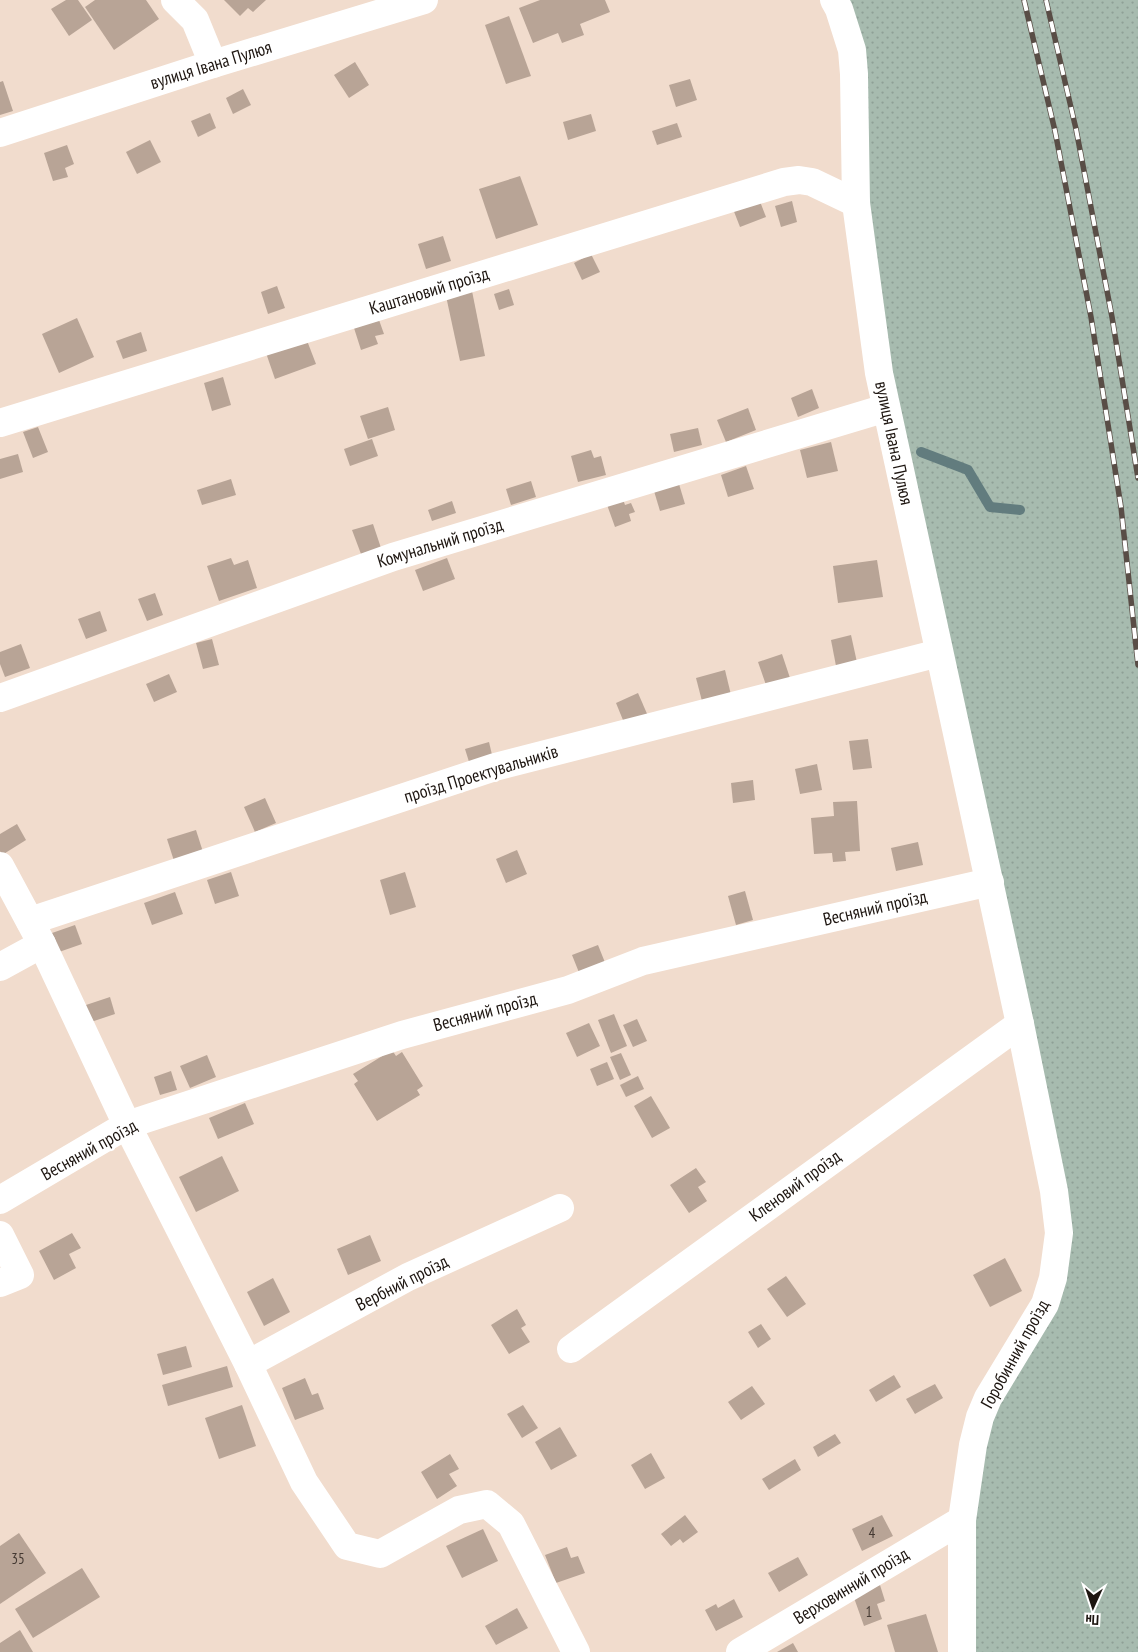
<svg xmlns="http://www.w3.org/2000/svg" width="1138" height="1652" font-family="'PT Sans Narrow',sans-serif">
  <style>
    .green { fill: url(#green-dots) }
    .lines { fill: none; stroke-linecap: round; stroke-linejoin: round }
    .stream { stroke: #627c7e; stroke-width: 10 }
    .building { fill: #b8a496 }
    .minor { stroke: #fff; stroke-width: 28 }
    .rail-casing { stroke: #594d46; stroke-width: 5.5 }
    .rail { stroke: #fff; stroke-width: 4; stroke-dasharray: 11; stroke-linecap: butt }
    .labels { text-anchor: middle; stroke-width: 5; stroke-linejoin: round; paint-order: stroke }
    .number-label { font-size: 15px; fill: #443932 }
    .street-label { font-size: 18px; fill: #1d1510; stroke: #fff }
  </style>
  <defs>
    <pattern id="green-dots" width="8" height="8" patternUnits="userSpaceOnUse" patternTransform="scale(1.25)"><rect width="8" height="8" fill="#a7bbaf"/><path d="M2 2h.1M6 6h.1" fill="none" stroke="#8fa096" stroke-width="1.8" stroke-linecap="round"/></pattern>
  </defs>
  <rect width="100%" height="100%" fill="#f1dccd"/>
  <!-- green -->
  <polygon class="green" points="834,0 1138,0 1138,1652 962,1652 968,1477 1058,1252 886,408"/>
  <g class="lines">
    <!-- stream -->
    <polyline class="stream" points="921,452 968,470 990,507 1020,510"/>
  </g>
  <!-- building -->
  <g class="building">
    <polygon points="66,0 78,0 92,20 69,36 51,9"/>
    <polygon points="95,0 146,0 159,19 114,50 85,7"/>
    <polygon points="224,0 266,0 253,12 248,8 240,16"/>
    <polygon points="540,0 605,0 610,12 580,24 584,35 562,43 558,33 533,43 519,8"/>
    <polygon points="509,16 531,76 506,84 485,25"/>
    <polygon points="355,62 369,85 349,98 334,75"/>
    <polygon points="690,79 697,100 676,107 669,85"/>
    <polygon points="3,81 13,111 0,115 0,82"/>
    <polygon points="243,89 251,105 233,114 226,98"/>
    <polygon points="210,113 216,128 198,137 191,121"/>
    <polygon points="591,114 596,131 568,140 563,122"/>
    <polygon points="677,123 682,137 657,145 652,131"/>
    <polygon points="150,140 161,162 137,174 126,152"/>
    <polygon points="67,145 74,164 65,168 68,177 53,181 44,153"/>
    <polygon points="520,176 538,225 496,239 479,189"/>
    <polygon points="759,199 766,217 740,227 733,209"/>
    <polygon points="792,201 797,222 781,227 775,206"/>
    <polygon points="443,236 451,261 426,269 418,244"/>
    <polygon points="591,254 600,272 582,280 574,263"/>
    <polygon points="277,286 285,308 268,314 261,292"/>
    <polygon points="509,289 514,305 499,310 494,294"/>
    <polygon points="472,291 485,356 460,361 446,296"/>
    <polygon points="77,318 94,357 59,373 42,334"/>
    <polygon points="379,320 384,334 375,336 378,344 361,350 354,328"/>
    <polygon points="141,332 147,351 123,359 116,341"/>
    <polygon points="306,338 316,364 275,379 266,353"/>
    <polygon points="223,377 231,405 212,411 204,383"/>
    <polygon points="812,389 819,408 798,417 791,398"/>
    <polygon points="388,407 395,430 368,439 360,416"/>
    <polygon points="748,408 756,430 726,442 717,420"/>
    <polygon points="38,427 48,452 33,458 23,432"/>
    <polygon points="698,428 702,445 674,452 670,434"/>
    <polygon points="372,439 378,456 350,466 344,449"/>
    <polygon points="831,442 838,471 807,478 800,450"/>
    <polygon points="591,450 594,458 601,456 606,475 578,482 571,456"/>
    <polygon points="18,454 23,472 0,479 0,459"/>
    <polygon points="746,466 754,489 728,497 721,475"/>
    <polygon points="231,479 236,495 202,505 197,490"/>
    <polygon points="531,481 536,497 511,505 506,489"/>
    <polygon points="679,484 685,504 660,511 654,491"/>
    <polygon points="622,496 625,505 631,503 635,512 629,514 631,521 615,527 606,502"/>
    <polygon points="452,501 456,513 432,521 428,510"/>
    <polygon points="373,524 381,548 361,554 352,530"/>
    <polygon points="231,558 234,565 248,560 257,588 219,601 207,566"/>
    <polygon points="447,558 455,579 423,591 415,570"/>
    <polygon points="877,560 883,597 838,603 833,566"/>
    <polygon points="155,593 163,615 147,621 138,599"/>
    <polygon points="100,611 107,631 86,639 78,619"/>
    <polygon points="851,635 858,667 837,671 831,640"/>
    <polygon points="212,639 219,665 203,669 196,643"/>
    <polygon points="21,644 30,668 5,677 0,664 0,652"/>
    <polygon points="782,654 790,678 766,685 758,662"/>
    <polygon points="725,670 732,699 703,705 696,678"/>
    <polygon points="169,674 177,692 154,702 146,684"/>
    <polygon points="638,693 648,716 625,725 616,703"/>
    <polygon points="868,739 872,768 853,770 849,741"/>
    <polygon points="489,742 493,759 470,765 465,749"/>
    <polygon points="817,764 822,790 800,794 795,769"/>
    <polygon points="753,780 755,800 733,803 731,783"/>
    <polygon points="265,798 276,823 255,832 244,807"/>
    <polygon points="857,801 860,851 845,852 846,861 833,862 832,853 814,854 811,818 834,816 833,802"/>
    <polygon points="17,824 26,840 2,855 0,851 0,834"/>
    <polygon points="196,830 203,852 174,861 167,839"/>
    <polygon points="918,842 923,865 896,871 891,848"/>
    <polygon points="517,850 527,874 506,883 496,859"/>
    <polygon points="231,872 239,896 215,904 207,880"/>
    <polygon points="405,872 416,907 390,915 380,880"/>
    <polygon points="745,891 753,920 736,925 728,896"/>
    <polygon points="175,892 183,914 152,925 144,903"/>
    <polygon points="75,925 82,944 59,952 52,933"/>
    <polygon points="598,945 606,965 580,975 572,955"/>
    <polygon points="110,997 115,1014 88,1023 83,1006"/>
    <polygon points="614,1014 627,1046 611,1053 598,1020"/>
    <polygon points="637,1019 647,1041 633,1047 623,1025"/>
    <polygon points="589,1023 600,1046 577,1057 566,1033"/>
    <polygon points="392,1050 396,1056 402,1052 423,1086 417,1090 420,1095 377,1121 354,1084 358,1081 353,1074"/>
    <polygon points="621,1053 631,1075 620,1080 610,1057"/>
    <polygon points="207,1055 216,1077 190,1088 180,1066"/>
    <polygon points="607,1062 614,1079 597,1086 590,1069"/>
    <polygon points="171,1071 177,1090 160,1095 154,1077"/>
    <polygon points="638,1076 644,1089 626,1097 620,1085"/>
    <polygon points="651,1096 670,1128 652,1138 634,1106"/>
    <polygon points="245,1103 254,1124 218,1139 209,1118"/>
    <polygon points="222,1156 239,1191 196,1212 179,1177"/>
    <polygon points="696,1168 706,1182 698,1187 707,1201 689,1213 670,1185"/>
    <polygon points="72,1233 81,1248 69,1254 76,1268 54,1280 39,1251"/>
    <polygon points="370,1235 381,1261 348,1275 337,1249"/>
    <polygon points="1005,1258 1022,1291 990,1307 973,1275"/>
    <polygon points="786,1276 806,1304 787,1317 767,1289"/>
    <polygon points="273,1278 290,1312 264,1326 247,1292"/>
    <polygon points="517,1309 526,1325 521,1328 530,1342 509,1354 491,1325"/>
    <polygon points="761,1324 771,1339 758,1348 748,1332"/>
    <polygon points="186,1346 192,1367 163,1375 157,1354"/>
    <polygon points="227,1366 233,1387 168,1406 162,1385"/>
    <polygon points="894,1375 901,1387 876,1402 869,1390"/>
    <polygon points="305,1378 312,1395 318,1393 324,1409 295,1420 282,1388"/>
    <polygon points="935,1384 943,1398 915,1414 906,1399"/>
    <polygon points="752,1386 765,1404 741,1420 728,1402"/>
    <polygon points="242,1405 256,1446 219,1459 205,1418"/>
    <polygon points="523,1405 538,1428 522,1438 507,1414"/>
    <polygon points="560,1427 577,1456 551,1470 535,1442"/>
    <polygon points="835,1434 841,1443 818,1457 813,1447"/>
    <polygon points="651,1453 665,1478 645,1489 631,1465"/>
    <polygon points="450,1454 459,1469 449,1474 457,1486 437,1499 421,1472"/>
    <polygon points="795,1459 801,1470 769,1490 762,1479"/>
    <polygon points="685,1515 698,1532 683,1543 680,1539 671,1546 661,1534"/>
    <polygon points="882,1515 893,1536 862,1551 852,1529"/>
    <polygon points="483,1529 498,1561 462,1578 446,1546"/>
    <polygon points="19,1533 46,1573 0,1604 0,1546"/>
    <polygon points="567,1547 571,1558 578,1556 585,1573 556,1583 545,1555"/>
    <polygon points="798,1557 808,1575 779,1592 768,1573"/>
    <polygon points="82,1568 100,1597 33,1638 15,1609"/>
    <polygon points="880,1585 885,1601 877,1604 882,1619 864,1626 853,1595"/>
    <polygon points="734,1599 743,1617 716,1631 705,1610 716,1604 718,1608"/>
    <polygon points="517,1608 528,1628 496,1645 485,1626"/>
    <polygon points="926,1614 938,1652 895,1652 887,1625"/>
    <polygon points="20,1630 33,1652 0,1652 0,1643"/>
    <polygon points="793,1643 798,1652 777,1652"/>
  </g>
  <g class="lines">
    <!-- minor -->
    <g class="minor">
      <polyline points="175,0 195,20 213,64"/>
      <polyline points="834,0 839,9 852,50 854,74 856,203 879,373 1020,1024 1054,1191 1059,1233 1053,1278 1045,1304 988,1398 980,1417 973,1445 962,1520 962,1652"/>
      <polyline points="0,133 213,64 424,0"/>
      <polyline points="0,423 784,182 799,180 812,182 856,203"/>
      <polyline points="0,698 393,557 886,408"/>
      <polyline points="0,866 42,944 127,1125 248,1364 304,1482 347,1546 380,1554 459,1510 487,1504 511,1524 576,1652"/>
      <polyline points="30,921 495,767 939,653"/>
      <polyline points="0,967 42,944"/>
      <polyline points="0,1200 127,1125 402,1035 568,990 643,961 990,882"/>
      <polyline points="0,1235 20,1275 0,1283"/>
      <polyline points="571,1349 1020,1024"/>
      <polyline points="248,1364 408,1277 560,1208"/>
      <polyline points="740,1652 962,1520"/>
    </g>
    <!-- rail casing -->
    <g class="rail-casing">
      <g id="rail">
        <polyline points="1024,0 1055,131 1091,317 1121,507 1138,665"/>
        <polyline points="1046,0 1076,129 1112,317 1138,478"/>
      </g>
    </g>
    <!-- rail -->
    <use href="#rail" class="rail"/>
  </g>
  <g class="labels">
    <!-- number labels -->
    <g class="number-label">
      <text x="872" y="1538">4</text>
      <text x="18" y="1564">35</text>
      <text x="869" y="1617">1</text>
    </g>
    <!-- street labels -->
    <g class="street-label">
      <text transform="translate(211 65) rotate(-17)" y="6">вулиця Івана Пулюя</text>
      <text transform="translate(429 291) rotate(-17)" y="6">Каштановий проїзд</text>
      <text transform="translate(894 443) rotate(78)" y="6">вулиця Івана Пулюя</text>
      <text transform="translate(440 543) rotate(-17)" y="6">Комунальний проїзд</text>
      <text transform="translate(481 774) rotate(-17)" y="6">проїзд Проектувальників</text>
      <text transform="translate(875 908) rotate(-13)" y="6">Весняний проїзд</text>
      <text transform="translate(485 1012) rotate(-15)" y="6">Весняний проїзд</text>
      <text transform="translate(89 1150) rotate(-29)" y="6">Весняний проїзд</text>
      <text transform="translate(795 1186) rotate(-36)" y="6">Кленовий проїзд</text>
      <text transform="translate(402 1283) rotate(-27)" y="6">Вербний проїзд</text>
      <text transform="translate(1015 1354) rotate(-61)" y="6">Горобинний проїзд</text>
      <text transform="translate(851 1586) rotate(-31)" y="6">Верховинний проїзд</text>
    </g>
  </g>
  <!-- north arrow -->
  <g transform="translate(1093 1607) rotate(183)" stroke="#ffffff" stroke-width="4" paint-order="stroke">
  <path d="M0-4L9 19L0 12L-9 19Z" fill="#1d1510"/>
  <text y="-8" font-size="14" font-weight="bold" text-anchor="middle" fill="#1d1510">Пн</text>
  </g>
</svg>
